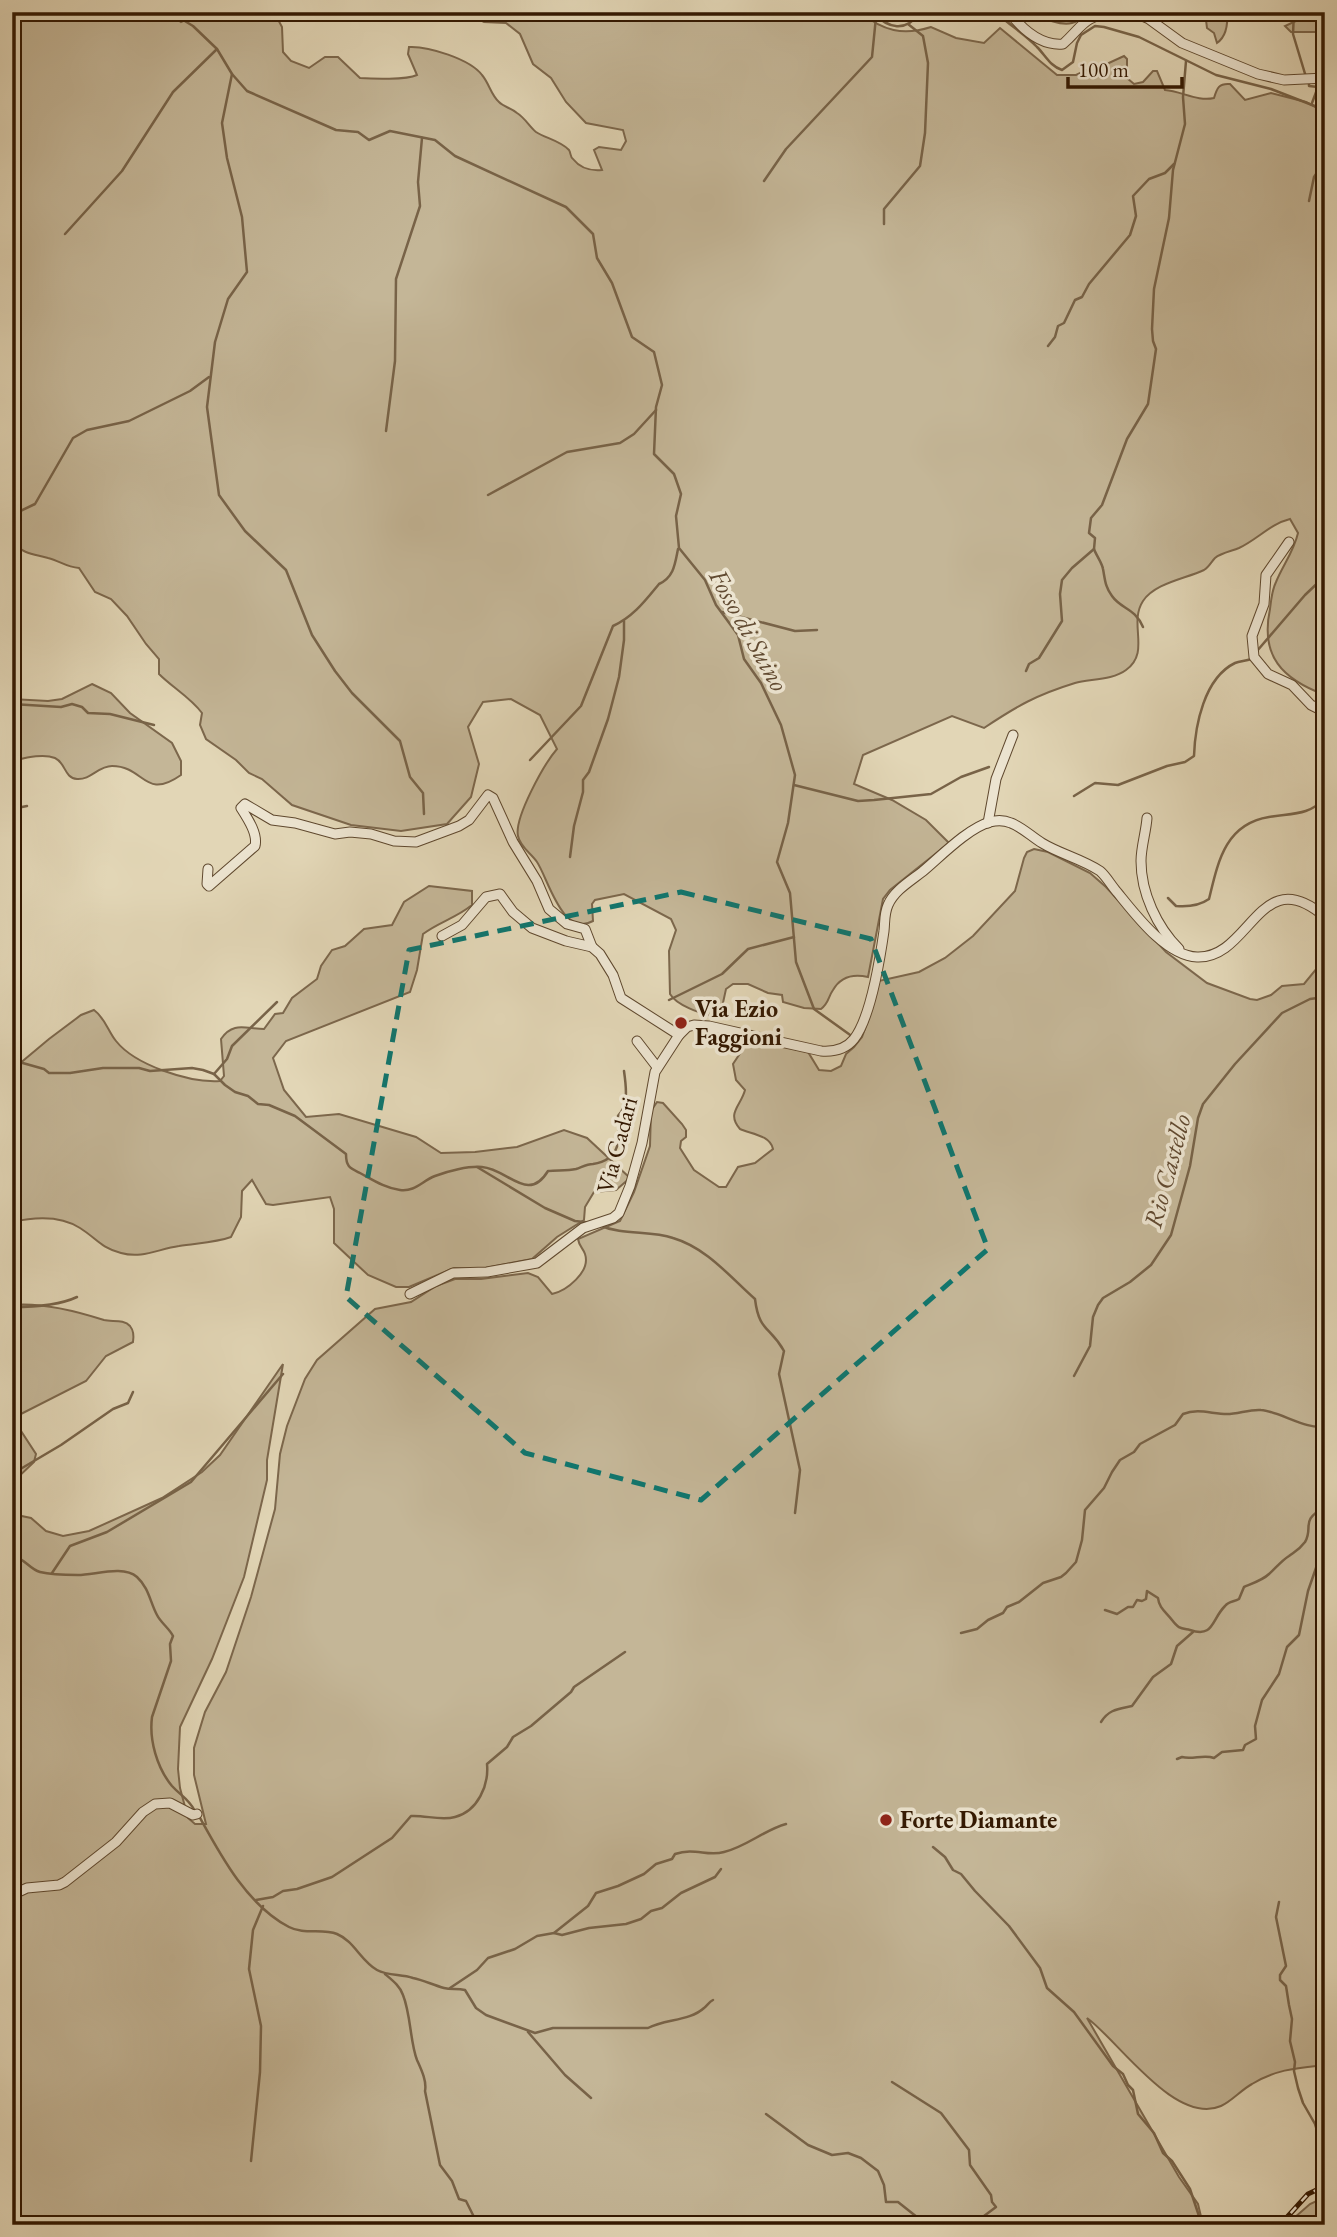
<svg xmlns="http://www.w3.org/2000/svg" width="1337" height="2237" font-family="'EB Garamond',serif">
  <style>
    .green { fill: #c4b697; stroke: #7c674c; stroke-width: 2 }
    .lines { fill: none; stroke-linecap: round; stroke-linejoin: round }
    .stream { stroke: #786348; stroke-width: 2.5 }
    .street-casing { stroke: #5f482e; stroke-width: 11 }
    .street { stroke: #ece4d0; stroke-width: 9 }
    .rail-casing { stroke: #331801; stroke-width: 5 }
    .rail { stroke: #ece4d0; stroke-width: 2.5; stroke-dasharray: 8; stroke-linecap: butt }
    .marked { fill: none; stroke: #0f766e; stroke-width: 5; stroke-dasharray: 14 9; stroke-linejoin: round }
    .poi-dot { fill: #8f2418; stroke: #ece4d0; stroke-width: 2.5 }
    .labels { text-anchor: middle; stroke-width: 7; stroke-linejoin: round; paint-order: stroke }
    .poi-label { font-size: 24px; font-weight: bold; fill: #331801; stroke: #ece4d0; text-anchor: start }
    .street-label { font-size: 24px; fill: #331801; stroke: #ece4d0 }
    .water-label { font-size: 26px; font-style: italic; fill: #614a31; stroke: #ece4d0 }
  </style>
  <rect width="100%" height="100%" fill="#e2d6b6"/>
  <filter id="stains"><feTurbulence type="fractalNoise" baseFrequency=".00286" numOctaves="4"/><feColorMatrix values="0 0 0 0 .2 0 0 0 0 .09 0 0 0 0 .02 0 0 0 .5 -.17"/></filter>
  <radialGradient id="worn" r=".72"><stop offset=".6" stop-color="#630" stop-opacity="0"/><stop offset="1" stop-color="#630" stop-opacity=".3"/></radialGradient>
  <!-- green -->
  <g class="green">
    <path d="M12,12H166L181,22L187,19L188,12H274L282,27L283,52L291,61L309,68L325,57H338L360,78C373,79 406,80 417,75L408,54L409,47C428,46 470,59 482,75C489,83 491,95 499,102C504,107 511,108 517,113C525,118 529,126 536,132C545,138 561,141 569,150C571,153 570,157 573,159C580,168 591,171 602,170L594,150L599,147L621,150L626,141L623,130L586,123L566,102L551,78L533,64L520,34L506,23L484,22L465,12H860C883,31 903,36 931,27L956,38L984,43L1000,28L1057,75H1076L1089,69L1098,68L1124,56L1127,59V78L1134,84L1143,82L1153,71H1157L1165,90C1181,91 1198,102 1214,98C1217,88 1219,83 1230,84L1245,100L1271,93L1306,102L1325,112V695C1282,679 1260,656 1270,609C1271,600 1272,590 1276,582C1283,565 1294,551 1298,533L1290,519C1270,524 1258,539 1239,548C1232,551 1221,553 1215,558C1211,562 1209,567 1204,570C1185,579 1155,583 1143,601C1128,624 1151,652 1126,670C1113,680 1090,679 1075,683C1036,695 1017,706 984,728L952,716L863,755L854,784L892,800L926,820L949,843L890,890L883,899L868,977C855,974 841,976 833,990C828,997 829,1003 821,1009L804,1008L783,1002L782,995L768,993L748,984H733L726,989L721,1012L714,1017C701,1013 677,1006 670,994L669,951L676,930L671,919L624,894L595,900L592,904L593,921C562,938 548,878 537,862C531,853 520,847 518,836C514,818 544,764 557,749L540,715L511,699L483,702L468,727L479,764L471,797L447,824L401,831L351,825L292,805L262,779L249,773L236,760L206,739L200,725L202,713C190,697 173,688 159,674V659L146,644L127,616L111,599L95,592L79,568C66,567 60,561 48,558C34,554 24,554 12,543Z"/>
    <path d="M399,12H458C441,23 418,15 399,12Z"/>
    <path d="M1034,12H1093C1086,16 1079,21 1072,23C1062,26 1042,19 1034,12Z"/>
    <path d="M1205,12H1227C1228,24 1227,36 1217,43L1214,33L1207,28Z"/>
    <polygon points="1298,12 1325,12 1325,29 1317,32 1291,32 1285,26 1298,20"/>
    <path d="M92,684L111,693L130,713L172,743L181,761V775C144,801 145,766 112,766C98,766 91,780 77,779C64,778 66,763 55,758C43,753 25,758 12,761V699L48,701L62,699Z"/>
    <path d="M1034,849L1048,852L1090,873L1106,887L1166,952L1207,983L1250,999L1257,1000L1271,995L1282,986L1304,984L1317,968L1325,964V2065C1297,2068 1277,2069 1252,2084C1241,2090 1232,2101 1221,2106C1175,2126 1118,2040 1087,2018L1179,2177L1198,2204L1203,2225H12V1514L31,1518L46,1531L63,1536L89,1531L162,1498L202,1472L220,1455L283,1364L267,1460V1480L244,1577L212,1659L180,1727L178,1769L180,1788L188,1818L195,1824H206L194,1775V1748L205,1712L226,1672L251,1597L275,1509L280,1454L287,1426L305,1379L317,1360L375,1309L411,1302L436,1286L455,1279H481L528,1273L538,1277L552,1294C566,1291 591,1272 585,1254C583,1248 579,1246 578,1239L620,1221L634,1192L650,1146L651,1111L657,1102L663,1103L682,1124L686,1130V1137L681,1141L680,1148L694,1170L719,1187H726L738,1167L755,1163L773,1149C770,1135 751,1134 740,1129C726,1113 741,1106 745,1090L736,1080L733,1064L747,1043L754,1040L808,1052L819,1070L831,1071L841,1066L846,1054L854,1047L862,1037L868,1020L874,982L919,972L945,958L973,936L1015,891L1024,858L1027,852Z"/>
    <path d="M429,886L472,891V905C456,918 439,922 423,934L417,970L410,992L286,1041L273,1058L284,1090L306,1117L339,1114L416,1137L441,1153L475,1152L517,1147L564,1130L587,1138L630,1178L616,1190L594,1192L585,1207L584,1220L557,1237L532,1259L480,1269L454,1268L409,1287H396L368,1275L334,1243V1209L330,1197L273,1205L266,1204L252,1180L242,1191L241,1217L231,1237C214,1243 196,1243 179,1246C158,1249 142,1259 121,1253C101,1248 96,1238 80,1228C60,1215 34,1217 12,1222V1070L49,1039L81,1015L94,1010C105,1018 108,1031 116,1041C135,1065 189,1083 220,1081L224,1076L221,1039C233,1021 246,1029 264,1029L275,1014L283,1013L292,998L317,979L321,966L332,950L345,946L364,929L392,925L404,902Z"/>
    <path d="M12,1305C42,1302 76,1311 104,1320C112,1322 124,1319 130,1326C134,1331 134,1336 133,1342L106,1356L86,1381L15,1417L14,1426L21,1431L36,1454L34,1462L12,1483Z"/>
    <polygon points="1325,2197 1325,2225 1286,2225 1310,2204"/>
  </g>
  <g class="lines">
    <!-- stream -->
    <g class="stream">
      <polyline points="170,12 193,26 217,49 232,74 247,91 336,130 358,132 369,140 390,131 435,140 455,156 566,207 593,234 597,258 612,283 632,337 654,352 662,385 656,407 654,454 674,474 681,494 676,516 679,548 705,580 716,605 738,635 744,659 761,683 781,725 795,775 788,823 777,862 790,893 796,962 814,1009 853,1037"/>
      <path d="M872,12C889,29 905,33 921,12"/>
      <path d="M996,12C1009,25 1025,34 1037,47C1046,56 1050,66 1062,70L1073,62L1077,43L1081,35L1095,26L1104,27L1139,37L1216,75L1271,89L1325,110"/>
      <polyline points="1294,12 1293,34 1306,77"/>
      <polyline points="512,14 513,12"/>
      <polyline points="232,74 222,123 227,158 242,217 247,272 228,299 215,342 207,407 219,495 245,531 286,570 312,635 335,671 352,693 400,741 410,777 423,793 424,814"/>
      <polyline points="1309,83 1309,86 1318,87 1312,103"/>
      <polyline points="764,181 786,149 872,57 876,17"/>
      <polyline points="1309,201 1314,177 1325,161"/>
      <polyline points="884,224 884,209 920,166 925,133 928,63 923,36 908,24"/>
      <polyline points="65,234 122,171 173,92 217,49"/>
      <polyline points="1048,346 1055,337 1058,326 1064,323 1075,300 1082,297 1089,284 1130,235 1136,216 1133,196 1149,179 1165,173 1174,164"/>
      <polyline points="386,431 395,361 396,279 420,206 418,182 422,138"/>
      <polyline points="488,495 567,452 620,443 634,434 656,410"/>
      <polyline points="12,515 35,504 73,438 87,430 129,421 190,391 209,377"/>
      <path d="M1094,549C1096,555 1102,563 1103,569C1105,579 1105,587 1112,596C1121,609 1135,608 1143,627"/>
      <polyline points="722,612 795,631 817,630"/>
      <polyline points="1257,651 1305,595 1325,576"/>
      <polyline points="1026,671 1029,664 1039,658 1062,621 1060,594 1062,580 1072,568 1094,549 1095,538 1089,533 1091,518 1102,505 1127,439 1148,404 1156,349 1153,341 1152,329 1154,289 1169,218 1173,170 1185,124 1183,97 1186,61"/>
      <polyline points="12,704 61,707 72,704 82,707 88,713 110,714 154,725"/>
      <path d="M530,760L581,706L613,626C633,617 645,601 659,584C674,577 675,564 678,549"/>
      <polyline points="794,785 858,801 874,800 931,794 961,777 989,767"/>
      <path d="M1074,796L1095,783L1118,785L1167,766L1185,762L1194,756C1195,726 1204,678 1235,663C1240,661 1246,661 1251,659"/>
      <polyline points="12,809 27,806"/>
      <polyline points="570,857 574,826 583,792 583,780 589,772 608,719 619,677 624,640 624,621"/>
      <path d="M1168,898L1176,906C1188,907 1199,906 1209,899C1218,862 1225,824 1269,817C1291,813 1309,816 1325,798"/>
      <polyline points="669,1000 722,974 748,949 794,937"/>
      <path d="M12,1060L44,1069L49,1073H70L103,1068H139L150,1071L192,1068L203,1070L214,1074L225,1085L235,1092L248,1096L258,1104L269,1105L295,1116L346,1154C346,1167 350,1168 360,1173C373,1180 385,1188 400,1190C415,1192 422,1181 435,1176C448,1171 468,1166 482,1167C508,1169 528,1204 548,1171C557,1170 567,1171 576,1169C582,1167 587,1164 593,1164C621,1160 620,1139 618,1116C629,1105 626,1085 624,1071"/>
      <polyline points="214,1074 227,1059 232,1046 277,1002"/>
      <polyline points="477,1167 545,1208 575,1221 593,1223"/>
      <path d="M599,1225C623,1236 649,1230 673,1238C707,1248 730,1277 755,1299C759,1332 770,1326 784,1351L779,1374L800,1470L795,1513"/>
      <path d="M12,1307C31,1307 60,1305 77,1297"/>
      <polyline points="1074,1376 1090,1346 1093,1317 1098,1305 1103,1298 1130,1282 1151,1265 1171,1235 1190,1166 1198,1118 1203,1104 1235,1064 1282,1013 1310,999 1325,997"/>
      <polyline points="12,1474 61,1445 113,1409 128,1403 133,1392"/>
      <path d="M12,1556C25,1558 29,1569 40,1572C52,1575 66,1575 78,1575C95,1575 123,1565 137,1577C149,1588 150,1602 157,1615C161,1623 169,1628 173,1636L170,1644L171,1661L152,1717C149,1740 157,1768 172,1786C181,1796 188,1798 195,1811"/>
      <polyline points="52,1573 70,1546 107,1532 191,1482 283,1374"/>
      <path d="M1105,1610L1117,1614L1128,1607H1133L1137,1600L1142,1601L1146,1599L1147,1591L1158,1598C1159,1608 1166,1612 1172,1620C1179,1629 1180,1628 1190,1630C1214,1638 1211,1620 1225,1606C1229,1601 1234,1602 1239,1599L1244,1587C1251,1584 1263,1580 1269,1574C1275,1569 1281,1561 1289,1556C1296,1551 1299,1550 1305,1542C1314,1527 1299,1521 1325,1507"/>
      <path d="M961,1633L977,1629L988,1620L1003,1613L1007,1607L1019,1602L1043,1583L1061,1577L1066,1573L1076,1562L1082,1540L1085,1510L1104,1488L1112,1472L1120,1460L1134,1452L1140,1444L1175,1425L1183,1414C1198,1408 1212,1414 1227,1414C1238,1414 1250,1409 1261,1410C1279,1411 1308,1431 1325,1426"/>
      <path d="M1101,1722C1109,1709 1119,1709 1132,1706L1153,1677L1171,1664L1177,1646L1193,1632"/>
      <path d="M1177,1759L1182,1757C1192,1760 1204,1754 1214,1758L1222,1752L1243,1750L1245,1745L1256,1739L1255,1726L1262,1700L1279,1674L1287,1647L1299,1635L1308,1591L1325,1542"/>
      <path d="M199,1816C221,1856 247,1905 289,1927C304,1935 323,1928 337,1934C354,1941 361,1961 377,1970C388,1976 401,1974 413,1978C423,1980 433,1985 444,1988C451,1990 457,1988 465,1990L476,2008L486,2015L535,2033L553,2028H648C665,2019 690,2021 704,2008C707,2006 709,2002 713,2000"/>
      <polyline points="933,1847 945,1857 953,1870 961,1874 975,1891 1009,1926 1040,1968 1047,1988 1074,2012 1113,2066 1123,2074 1128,2085 1133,2090 1138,2114 1154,2133 1163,2153 1172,2161 1190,2189 1202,2225"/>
      <path d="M256,1900L273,1897L283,1891L297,1889L332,1877L392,1838L411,1816C425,1815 441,1821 455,1817C478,1811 489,1785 487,1764L507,1747L513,1737L531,1726L571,1692L574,1687L625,1652"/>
      <polyline points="1279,1902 1276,1917 1286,1966 1280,1975 1280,1980 1286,1986 1289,2005 1292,2019 1290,2041 1295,2062 1294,2071 1298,2088 1303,2103 1315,2124 1325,2157"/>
      <polyline points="554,1933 562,1935 589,1928 626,1924 641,1919 651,1911 662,1908 681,1893 715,1877 721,1869"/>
      <path d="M385,1974C392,1980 400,1986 403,1995C411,2015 410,2042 417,2060C421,2069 427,2081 425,2091L440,2165L452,2181L459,2199L466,2201L478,2225"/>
      <path d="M450,1988L477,1970L488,1958L515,1949L537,1936L554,1933L588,1906L596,1893L618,1886L644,1874L656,1864L672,1859L675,1854C695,1847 707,1857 724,1852C746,1847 764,1830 786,1824"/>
      <polyline points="528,2032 565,2075 591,2098"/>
      <polyline points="892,2082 941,2113 969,2150 970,2165 991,2195 992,2202 996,2207 972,2225"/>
      <polyline points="766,2114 808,2145 832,2155 848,2153 861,2158 878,2171 884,2185 886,2202 898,2202 927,2225"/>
      <polyline points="251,2161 260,2072 261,2026 249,1969 253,1930 263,1906"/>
    </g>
    <!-- street casing -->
    <g class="street-casing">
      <g id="street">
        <path d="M1009,12C1022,29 1040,46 1063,44C1084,25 1082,17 1114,12"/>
        <polyline points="1133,12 1149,19 1182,43 1258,74 1284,80 1325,78"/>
        <polyline points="1289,542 1266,575 1264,604 1252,636 1254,657 1268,674 1292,685 1311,705 1325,712"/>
        <path d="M1147,818C1146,832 1141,847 1141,861C1141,893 1157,927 1179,949"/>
        <polyline points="988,823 996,779 1013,735"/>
        <path d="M208,869L207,884L209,886L255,846C258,834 248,819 241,808L245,804L272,820L295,823L335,834L350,832L371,834L394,841L416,842L459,826L469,820L488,795L493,798L513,842L537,881L549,909L567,924L585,929L592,947"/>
        <polyline points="442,936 462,925 486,897 500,894 513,912 532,928 566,941 592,947 600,954 613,975 621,998 679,1035"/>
        <polyline points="637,1041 657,1067"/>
        <path d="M410,1294L453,1273L487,1272L537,1263L583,1228L613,1218L619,1213L630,1186L642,1143L655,1072L679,1035L687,1027L694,1025L709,1026L821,1051C834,1052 846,1049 854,1039C871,1017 880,959 884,931C885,922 884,914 888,905C894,891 909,882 922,872C940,857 968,828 990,822C997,820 1004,820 1011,823C1022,827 1032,837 1042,843C1060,854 1082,859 1100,871C1106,876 1111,885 1117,892C1135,914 1166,956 1197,957C1251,959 1259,860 1325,917"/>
        <polyline points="12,1895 27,1888 59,1885 65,1882 116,1842 143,1812 155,1804 170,1803 193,1815 197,1814"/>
      </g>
    </g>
    <!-- street -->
    <use href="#street" class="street"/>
    <!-- rail casing -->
    <g class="rail-casing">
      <polyline id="rail" points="1280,2225 1308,2194 1325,2186"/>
    </g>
    <!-- rail -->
    <use href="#rail" class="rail"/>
  </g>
  <!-- marked area -->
  <path class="marked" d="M681,892L871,939L988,1249L701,1500L525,1453L346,1297L409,950Z"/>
  <!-- markers -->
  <g class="poi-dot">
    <circle cx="681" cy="1023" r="7"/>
    <circle cx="886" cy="1820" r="7"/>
  </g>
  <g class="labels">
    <!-- poi labels -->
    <g class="poi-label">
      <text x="695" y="1017">Via Ezio<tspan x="695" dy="28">Faggioni</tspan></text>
      <text x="900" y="1828">Forte Diamante</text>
    </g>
    <!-- street labels -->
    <g class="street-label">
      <text transform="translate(617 1145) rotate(-75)" y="8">Via Cadari</text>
    </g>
    <!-- water labels -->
    <g class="water-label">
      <text transform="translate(749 630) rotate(61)" y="9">Fosso di Suino</text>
      <text transform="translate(1167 1171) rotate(-75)" y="9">Rio Castello</text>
    </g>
  </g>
  <!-- margin -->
  <rect width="1337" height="2237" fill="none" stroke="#e2d6b6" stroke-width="42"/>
  <rect x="14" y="14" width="1309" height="2209" fill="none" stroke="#331801" stroke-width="3.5"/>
  <rect x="21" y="21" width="1295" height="2195" fill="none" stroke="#331801" stroke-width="2"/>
  <!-- scale -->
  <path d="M1068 77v10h114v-10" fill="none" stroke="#331801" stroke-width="3.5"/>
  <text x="1078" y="77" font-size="21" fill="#331801" stroke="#ece4d0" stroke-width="5" paint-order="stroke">100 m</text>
  <rect width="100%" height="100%" filter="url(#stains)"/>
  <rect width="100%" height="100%" fill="url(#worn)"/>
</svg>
